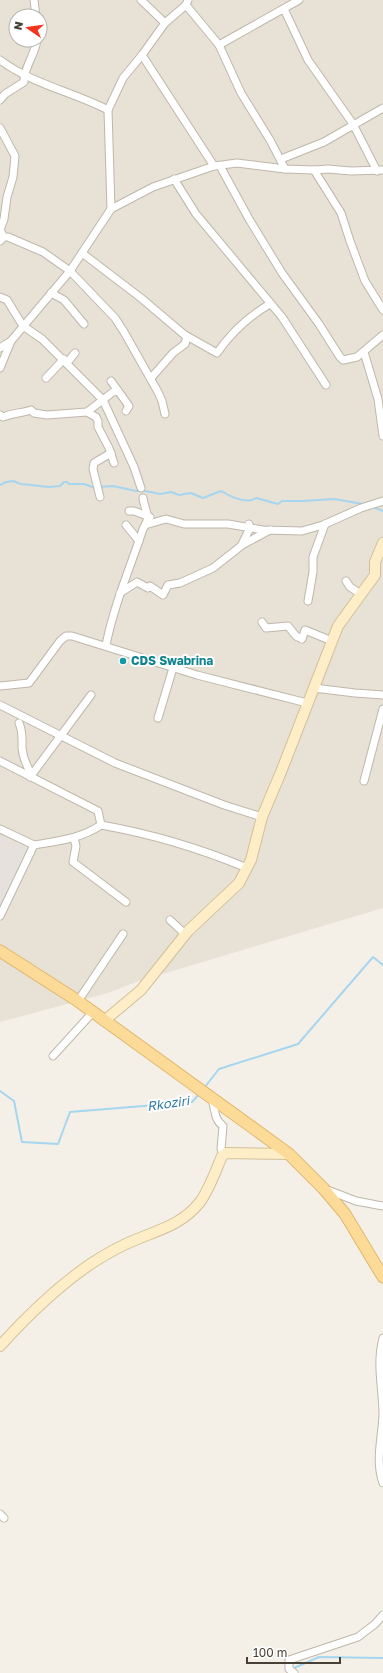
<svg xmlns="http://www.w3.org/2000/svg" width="383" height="1673" font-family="'Golos Text',sans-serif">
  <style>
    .residential { fill: #e7e1d6; fill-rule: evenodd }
    .industrial { fill: #e6e1dd }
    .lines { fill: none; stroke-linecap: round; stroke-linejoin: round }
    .stream { stroke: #a6d5ef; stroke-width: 2 }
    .street-casing { stroke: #bfb7ab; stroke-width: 9 }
    .secondary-casing { stroke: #d2c099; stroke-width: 12 }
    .primary-casing { stroke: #e1b769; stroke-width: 13 }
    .street { stroke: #fff; stroke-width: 7 }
    .secondary { stroke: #fdeec8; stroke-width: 10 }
    .primary { stroke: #fcdb99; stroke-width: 11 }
    .culture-dot { fill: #0f9aa8; stroke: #fff; stroke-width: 1.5 }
    .labels { text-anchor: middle; stroke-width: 4; stroke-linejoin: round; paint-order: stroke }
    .culture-label { font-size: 12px; font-weight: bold; fill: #0d838f; stroke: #fff; text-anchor: start }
    .water-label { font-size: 13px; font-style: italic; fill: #307ba9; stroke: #fff }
  </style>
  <rect width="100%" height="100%" fill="#f4f0e8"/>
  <!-- residential -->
  <path class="residential" d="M0,0H383V908L139,981L108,993L0,1022ZM16,16H40V40H16Z"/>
  <!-- industrial -->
  <polygon class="industrial" points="0,836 27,849 0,908"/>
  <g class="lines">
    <!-- stream -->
    <g class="stream">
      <polyline points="0,485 6,482 13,481 21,484 49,487 60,486 64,482 67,482 69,484 84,484 95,488"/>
      <path d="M100,487L113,486L136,491H145L160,494L171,492L179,495L191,493L203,498L221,491C231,497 246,505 256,498L278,504L282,501H304L334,499L363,504"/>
      <polyline points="373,507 383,511"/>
      <polyline points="204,1088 219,1069 298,1044 373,957 383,965"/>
      <polyline points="0,1091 14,1101 22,1142 58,1144 70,1112 192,1102 200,1093"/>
      <polyline points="292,1669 319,1657 383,1658"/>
    </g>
    <!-- street casing -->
    <g class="street-casing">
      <g id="street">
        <polyline points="34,0 36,16"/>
        <polyline points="141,0 165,23"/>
        <polyline points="186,5 219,45 241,93 270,140 285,169"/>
        <polyline points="284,9 308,60 353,124 377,171"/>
        <polyline points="219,45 299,0"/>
        <polyline points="142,55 214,166"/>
        <path d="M0,60C32,84 73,92 108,110"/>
        <path d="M0,100L5,94L24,82C23,69 35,55 37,40"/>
        <polyline points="0,128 15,156 13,177 7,197 4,219 0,230 4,237"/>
        <polyline points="281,159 324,142 383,108"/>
        <polyline points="220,166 249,219 282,273 319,324 340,357 343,360 357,357 383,335"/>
        <polyline points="314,170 341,213 350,241 365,281 383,310"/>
        <polyline points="174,179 196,214 282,317 326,385"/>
        <polyline points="111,209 153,187 214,166 237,163 285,169 314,170 328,169 351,171 383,170"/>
        <polyline points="0,241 4,237 8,237 43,252 70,271 115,318 124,332 158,392 162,401 165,414"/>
        <polyline points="82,253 141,298 187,337 185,344 173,353 151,378"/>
        <polyline points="51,293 64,300 84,324"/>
        <polyline points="0,297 7,300 23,326 42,339 103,400 134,467 141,488"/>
        <path d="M185,335L217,353C231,333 249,316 270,304"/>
        <polyline points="0,348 11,341 70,271 111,209 108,110 123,78 142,55 165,23 186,5 188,0"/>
        <polyline points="364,352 378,399 383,436"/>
        <polyline points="67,363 75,353"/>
        <polyline points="0,368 11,341"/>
        <polyline points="46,378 64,359"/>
        <polyline points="111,381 129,406 126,411"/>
        <polyline points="87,412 96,417 98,421 98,427 109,448 114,463"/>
        <path d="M0,415L3,417C13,413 22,413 31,410L34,413L47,415L87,412L113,392L118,391"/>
        <polyline points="100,497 93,469 94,463 111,453"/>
        <polyline points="129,511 134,511 150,517"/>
        <polyline points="126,525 139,541"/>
        <polyline points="145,525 166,519 184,524 228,524 263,530 302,531 323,525 361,508 383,501"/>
        <polyline points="242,545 270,530"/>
        <polyline points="346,581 350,587 361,594"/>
        <polyline points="120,593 137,582 148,588 150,586 163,595 168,585 180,583 213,568 241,546 250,528 249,524"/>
        <polyline points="308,601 313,572 313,557 325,524"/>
        <polyline points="262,622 266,628 288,626 296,636 302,639 305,630 332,641"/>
        <path d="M106,645C114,605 130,568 143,529C152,515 145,513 143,498"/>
        <polyline points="0,686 29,683 60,641 66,636 72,636 197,675 307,703"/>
        <polyline points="314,688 355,693 383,695"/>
        <polyline points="0,705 115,763 224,805 262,817"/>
        <polyline points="158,718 173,668"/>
        <path d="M19,723C23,732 22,739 22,748C23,758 27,767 32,775"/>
        <path d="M0,761L98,811L101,825C152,834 199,848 247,868"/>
        <polyline points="30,777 91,695"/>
        <polyline points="364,781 383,709"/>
        <polyline points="0,829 34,845 0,916"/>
        <polyline points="74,838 76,846 73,862 126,902"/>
        <path d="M34,845C58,841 80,839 101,825"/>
        <polyline points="170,920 185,934"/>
        <polyline points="78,1001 123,934"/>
        <polyline points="53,1056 93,1012"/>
        <path d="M211,1098C216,1108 213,1119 223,1126L221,1149L224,1155"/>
        <polyline points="325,1189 356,1201 383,1206"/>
        <path d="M383,1338C376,1364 383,1390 383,1415C382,1438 375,1461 383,1483"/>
        <polyline points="0,1514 4,1518"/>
        <polyline points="294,1673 289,1669 289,1660 358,1637 375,1624 383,1615"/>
      </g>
    </g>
    <!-- secondary casing -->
    <g class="secondary-casing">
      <g id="secondary">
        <polyline points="104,1021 141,990 188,931 239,883 251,860 262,817 281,772 338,626 375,575 375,562 383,543"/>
        <path d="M0,1346C28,1315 58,1286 92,1263C106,1254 120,1246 135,1240C159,1230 183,1224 200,1202C209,1190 216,1170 222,1156L226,1153L289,1154"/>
      </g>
    </g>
    <!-- primary casing -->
    <g class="primary-casing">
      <polyline id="primary" points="0,951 75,999 289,1154 323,1188 345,1214 383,1277"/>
    </g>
    <!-- street -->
    <use href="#street" class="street"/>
    <!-- secondary -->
    <use href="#secondary" class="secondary"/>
    <!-- primary -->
    <use href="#primary" class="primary"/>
  </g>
  <!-- markers -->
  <circle class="culture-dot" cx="123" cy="661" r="4"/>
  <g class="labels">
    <!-- culture labels -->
    <g class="culture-label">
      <text x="131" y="665">CDS Swabrina</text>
    </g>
    <!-- water labels -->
    <g class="water-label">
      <text transform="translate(168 1103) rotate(-8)" y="5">Rkoziri</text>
    </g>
  </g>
  <!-- north arrow -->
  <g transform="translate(28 28) rotate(283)"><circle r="19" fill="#ffffff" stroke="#b5b3af"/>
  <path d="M0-3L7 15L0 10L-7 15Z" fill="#f5341e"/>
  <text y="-6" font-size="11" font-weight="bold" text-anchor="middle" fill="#474037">N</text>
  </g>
  <!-- scale -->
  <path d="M247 1657v6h93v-6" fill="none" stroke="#474037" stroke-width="2"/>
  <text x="253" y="1657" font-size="12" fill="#474037" stroke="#ffffff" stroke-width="3" paint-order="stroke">100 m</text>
</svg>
